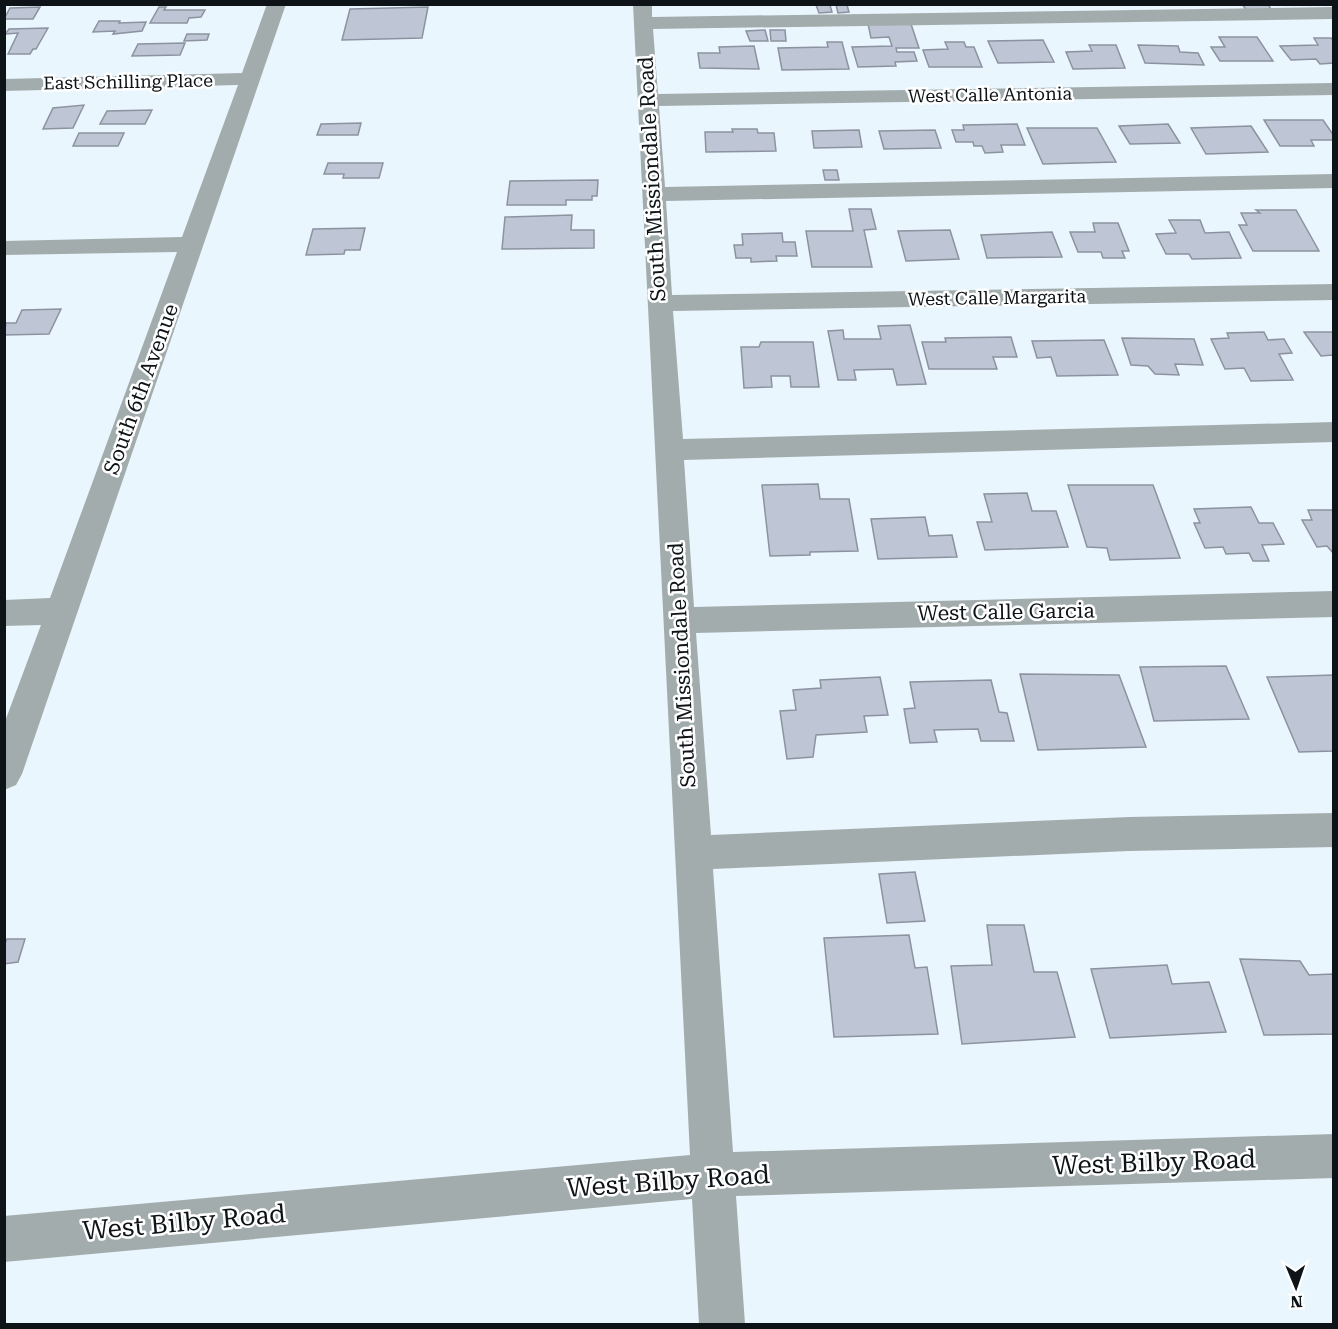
<svg xmlns="http://www.w3.org/2000/svg" width="1338" height="1329" font-family="'Roboto Serif',serif">
  <style>
    .building { fill: #bec5d4; stroke: #8c92a0; stroke-width: 1.5 }
    .lines { fill: none; stroke-linecap: round; stroke-linejoin: round }
    .minor { fill: #a3acad; fill-rule: evenodd }
    .labels { text-anchor: middle; stroke-width: 5; stroke-linejoin: round; paint-order: stroke }
    .far-street-label { font-size: 18px; fill: #0d1316; stroke: #fff }
    .street-label { font-size: 21px; fill: #0d1316; stroke: #fff }
    .near-street-label { font-size: 26px; fill: #0d1316; stroke: #fff }
  </style>
  <rect width="100%" height="100%" fill="#e9f6fe"/>
  <!-- building -->
  <g class="building">
    <polygon points="1242,4 1268,4 1272,11 1247,11"/>
    <polygon points="816,5 830,5 832,12 819,13"/>
    <polygon points="836,5 847,5 849,12 838,13"/>
    <polygon points="40,7 33,19 4,19 10,8"/>
    <polygon points="159,7 166,7 164,10 205,10 201,17 189,18 187,23 150,23"/>
    <polygon points="428,7 422,38 342,40 350,9"/>
    <polygon points="99,21 120,21 119,23 146,22 142,31 113,34 115,31 93,32"/>
    <polygon points="868,24 911,24 919,48 896,48 897,52 914,52 917,61 895,62 896,66 858,67 852,47 892,46 889,37 871,38"/>
    <polygon points="48,28 36,49 33,49 30,54 8,54 18,33 5,34 9,29"/>
    <polygon points="765,30 768,41 750,41 746,31"/>
    <polygon points="770,30 785,30 786,41 771,41"/>
    <polygon points="187,34 209,34 207,40 184,41"/>
    <polygon points="1219,37 1257,37 1273,61 1220,61 1211,47 1225,47"/>
    <polygon points="1314,38 1331,38 1334,41 1334,63 1320,64 1316,59 1291,60 1280,46 1318,45"/>
    <polygon points="1043,40 1054,62 998,63 988,41"/>
    <polygon points="827,42 842,42 849,69 782,70 778,48 828,47"/>
    <polygon points="945,42 964,42 966,47 974,47 982,67 929,67 923,50 948,49"/>
    <polygon points="185,43 180,55 132,56 138,44"/>
    <polygon points="1089,45 1116,45 1125,68 1073,69 1066,52 1092,51"/>
    <polygon points="1138,45 1178,46 1180,52 1198,53 1204,65 1145,63"/>
    <polygon points="754,46 759,69 700,68 698,53 720,53 719,47"/>
    <polygon points="84,105 73,128 43,129 53,108"/>
    <polygon points="152,110 145,124 100,124 107,111"/>
    <polygon points="1264,120 1323,120 1334,136 1334,140 1311,140 1314,146 1280,146"/>
    <polygon points="361,123 358,135 317,135 321,124"/>
    <polygon points="1017,124 1025,145 1001,145 1003,152 985,153 982,146 974,146 973,142 956,142 952,130 964,130 963,125"/>
    <polygon points="1168,124 1180,143 1130,144 1119,126"/>
    <polygon points="1251,126 1268,152 1206,154 1191,128"/>
    <polygon points="1027,128 1097,128 1116,162 1043,164"/>
    <polygon points="732,129 757,129 758,133 774,133 776,151 706,152 705,132 733,132"/>
    <polygon points="859,130 862,147 814,148 812,131"/>
    <polygon points="935,130 941,148 884,149 879,131"/>
    <polygon points="79,133 124,133 118,146 73,146"/>
    <polygon points="328,163 383,163 379,178 343,178 344,174 324,174"/>
    <polygon points="823,170 837,170 839,180 825,180"/>
    <polygon points="598,180 597,196 592,196 592,200 566,200 566,205 507,205 510,181"/>
    <polygon points="849,209 871,209 876,229 864,230 872,267 812,267 806,231 853,231"/>
    <polygon points="1256,210 1296,210 1319,251 1253,251 1239,225 1247,225 1241,213 1260,213"/>
    <polygon points="572,215 571,230 594,230 594,248 502,249 505,217"/>
    <polygon points="1169,220 1200,220 1205,233 1229,232 1241,258 1192,259 1189,254 1166,254 1156,234 1176,233"/>
    <polygon points="1093,223 1118,223 1129,251 1122,251 1125,258 1103,258 1101,252 1078,252 1070,232 1095,232"/>
    <polygon points="365,228 360,250 345,250 344,254 306,255 313,229"/>
    <polygon points="950,230 959,259 906,261 898,231"/>
    <polygon points="1052,232 1062,257 987,258 981,235"/>
    <polygon points="782,233 783,242 795,242 797,256 776,256 777,261 751,262 751,258 736,258 734,245 743,245 742,234"/>
    <polygon points="61,309 49,334 4,335 6,323 16,323 22,310"/>
    <polygon points="910,325 926,384 897,385 893,369 854,370 856,380 838,380 828,331 843,330 844,339 881,339 878,326"/>
    <polygon points="1264,332 1268,340 1284,339 1292,353 1279,354 1293,380 1251,381 1244,368 1225,369 1211,339 1229,338 1227,333"/>
    <polygon points="1304,332 1334,332 1334,358 1333,355 1321,356"/>
    <polygon points="1011,337 1017,357 993,357 997,369 929,369 922,342 946,342 945,338"/>
    <polygon points="1122,338 1194,339 1203,365 1175,364 1179,375 1155,374 1148,366 1131,365"/>
    <polygon points="1104,340 1118,375 1057,376 1051,357 1037,358 1032,341"/>
    <polygon points="761,342 813,342 819,387 791,387 790,376 771,376 772,387 744,388 741,347 759,347"/>
    <polygon points="818,484 820,499 849,499 858,551 810,552 810,555 770,556 762,485"/>
    <polygon points="1068,485 1153,485 1180,558 1110,560 1107,548 1087,547"/>
    <polygon points="1027,493 1032,511 1056,511 1068,547 985,550 977,522 992,522 984,494"/>
    <polygon points="1251,507 1259,523 1273,523 1284,544 1262,545 1269,561 1253,561 1249,553 1226,554 1223,547 1205,548 1194,523 1200,523 1194,509"/>
    <polygon points="1308,510 1334,510 1334,554 1327,546 1317,547 1302,520 1312,520"/>
    <polygon points="925,517 929,536 952,535 957,557 878,559 871,519"/>
    <polygon points="1226,666 1249,719 1154,721 1140,667"/>
    <polygon points="1020,674 1119,675 1146,747 1038,750"/>
    <polygon points="1334,675 1334,751 1299,752 1267,677"/>
    <polygon points="880,677 888,715 864,716 867,732 816,735 813,757 787,759 780,711 796,710 793,690 821,688 820,680"/>
    <polygon points="991,680 999,712 1007,713 1014,741 981,741 978,729 934,730 937,742 910,743 904,709 915,708 910,682"/>
    <polygon points="915,872 925,921 887,923 879,874"/>
    <polygon points="987,925 1024,925 1034,972 1057,972 1075,1037 962,1044 951,966 992,965"/>
    <polygon points="909,935 915,968 927,967 938,1034 834,1037 824,938"/>
    <polygon points="7,939 25,939 18,962 4,964 4,945"/>
    <polygon points="1240,959 1300,961 1309,975 1334,974 1334,1034 1264,1035"/>
    <polygon points="1167,965 1172,984 1209,982 1226,1032 1110,1038 1091,969"/>
  </g>
  <g class="lines">
    <!-- minor -->
    <g class="minor">
      <polygon points="267,4 286,4 22,774 16,785 4,790 4,724 41,625 4,626 4,600 50,598 177,252 4,255 4,241 182,237 238,85 4,91 4,79 242,73"/>
      <polygon points="633,4 652,4 652,17 1334,7 1334,19 653,29 658,94 1334,83 1334,95 659,106 665,187 1334,174 1334,188 666,201 672,295 1334,284 1334,300 673,311 683,439 1334,422 1334,442 684,460 694,607 1334,591 1334,617 696,633 711,835 1129,817 1334,813 1334,847 1129,851 713,869 733,1152 1334,1134 1334,1178 736,1196 745,1324 699,1324 692,1199 4,1262 4,1216 690,1155"/>
    </g>
  </g>
  <g class="labels">
    <!-- far-street labels -->
    <g class="far-street-label">
      <text transform="translate(128 82) rotate(-1)" y="6">East Schilling Place</text>
      <text transform="translate(990 95) rotate(-1)" y="6">West Calle Antonia</text>
      <text transform="translate(997 298) rotate(-1)" y="6">West Calle Margarita</text>
    </g>
    <!-- street labels -->
    <g class="street-label">
      <text transform="translate(652 179) rotate(-93)" y="7">South Missiondale Road</text>
      <text transform="translate(141 389) rotate(-70)" y="7">South 6th Avenue</text>
      <text transform="translate(1006 612) rotate(-1)" y="7">West Calle Garcia</text>
      <text transform="translate(682 665) rotate(-93)" y="7">South Missiondale Road</text>
    </g>
    <!-- near-street labels -->
    <g class="near-street-label">
      <text transform="translate(1154 1162) rotate(-2)" y="9">West Bilby Road</text>
      <text transform="translate(668 1181) rotate(-4)" y="9">West Bilby Road</text>
      <text transform="translate(184 1222) rotate(-5)" y="9">West Bilby Road</text>
    </g>
  </g>
  <!-- border -->
  <rect width="1338" height="1329" fill="none" stroke="#0d1316" stroke-width="12"/>
  <!-- north arrow -->
  <g transform="translate(1296 1287) rotate(178)" stroke="#ffffff" stroke-width="4.5" paint-order="stroke">
  <path d="M0-4.5L10 22L0 15L-10 22Z" fill="#0d1316"/>
  <text y="-9" font-size="16" font-weight="bold" text-anchor="middle" fill="#0d1316">N</text>
  </g>
</svg>
